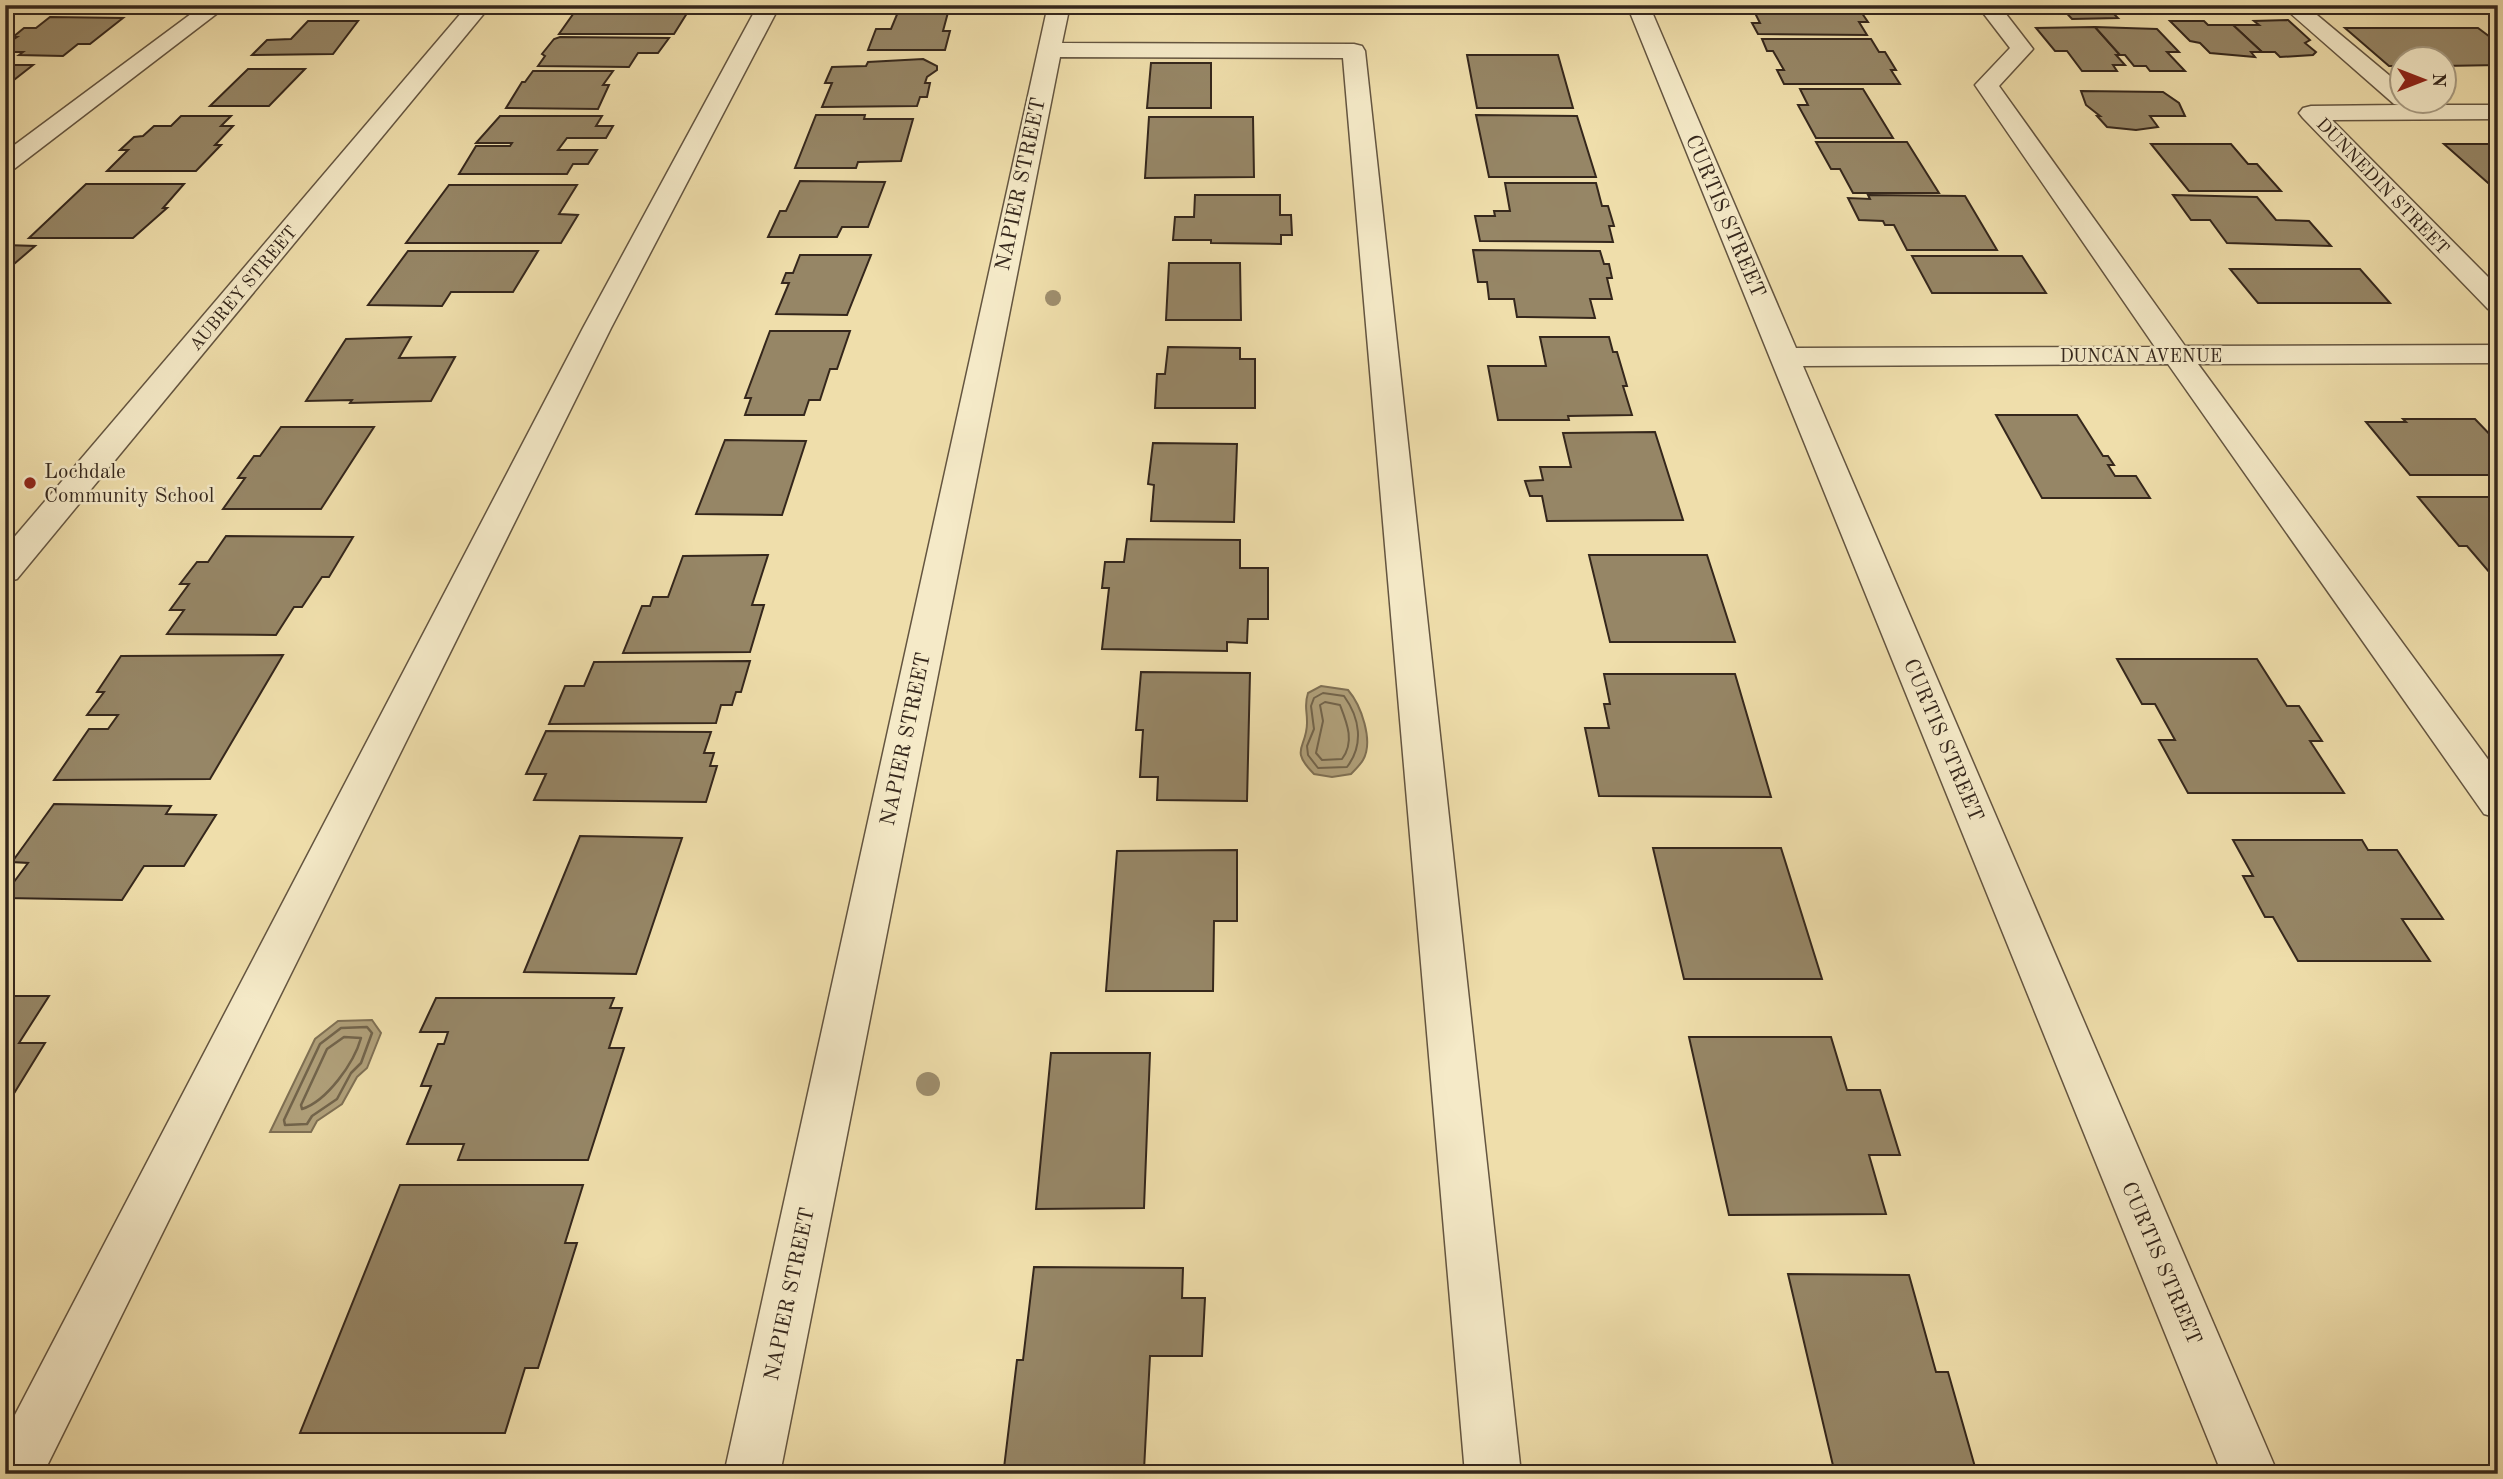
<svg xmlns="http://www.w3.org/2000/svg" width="2503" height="1479" font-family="'Old Standard TT',serif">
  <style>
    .water { fill: #b0a07a; stroke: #7f7054; stroke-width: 2 }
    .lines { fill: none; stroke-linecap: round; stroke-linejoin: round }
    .shore-far1 { stroke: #72644b; stroke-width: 2 }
    .shore { stroke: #72644b; stroke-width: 2.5 }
    .building { fill: #968666; stroke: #35271c; stroke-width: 2 }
    .minor-casing { stroke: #645540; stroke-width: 3 }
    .minor { fill: #f5eac8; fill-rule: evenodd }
    .tree { fill: #9e8e6d }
    .poi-dot { fill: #8f2418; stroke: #f5eac8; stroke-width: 2.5 }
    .labels { text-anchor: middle; stroke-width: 5; stroke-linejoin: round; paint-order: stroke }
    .far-street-label { font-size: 18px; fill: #35271c; stroke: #f5eac8 }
    .street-label { font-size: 21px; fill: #35271c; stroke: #f5eac8 }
    .poi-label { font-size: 21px; fill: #35271c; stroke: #f5eac8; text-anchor: start }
  </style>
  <rect width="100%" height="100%" fill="#efdeab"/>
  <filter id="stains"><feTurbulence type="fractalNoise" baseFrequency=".00286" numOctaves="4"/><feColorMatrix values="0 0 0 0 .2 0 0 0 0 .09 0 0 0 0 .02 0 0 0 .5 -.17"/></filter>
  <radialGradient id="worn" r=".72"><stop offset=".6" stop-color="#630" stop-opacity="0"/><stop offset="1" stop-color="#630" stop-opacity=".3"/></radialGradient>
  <!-- water -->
  <g class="water">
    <path d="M1321,686L1348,690C1361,705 1374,741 1363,760C1360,765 1355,770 1351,774L1332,777L1314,774C1288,748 1308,748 1307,721C1307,710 1304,705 1308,693Z"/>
    <polygon points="372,1020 381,1033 367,1068 357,1077 342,1104 317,1121 311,1132 270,1132 315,1039 338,1021"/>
  </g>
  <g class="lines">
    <!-- shore-far1 -->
    <g class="shore-far1">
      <path d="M1323,693L1344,696C1360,718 1364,745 1347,767L1318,768L1308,755L1307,746L1314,729L1311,706L1314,698Z"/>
      <path d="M1325,702L1340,705C1347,723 1355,742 1342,759L1322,760L1316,753L1323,721L1320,705Z"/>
    </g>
    <!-- shore -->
    <g class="shore">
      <polygon points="367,1027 372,1033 361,1063 351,1073 337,1099 312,1116 307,1124 285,1125 284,1120 320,1044 341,1028"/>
      <path d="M344,1037L361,1038C354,1063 327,1101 302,1109L301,1105L327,1049Z"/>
    </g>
  </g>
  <!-- building -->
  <g class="building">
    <polygon points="911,5 950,5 943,31 950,31 945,50 868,50 876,29 891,29 898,12 909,12"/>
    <polygon points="1751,5 1857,6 1868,22 1859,22 1867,35 1758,34 1752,23 1760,23"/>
    <polygon points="2059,5 2105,5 2118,18 2072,19"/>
    <polygon points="2176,5 2249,5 2255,10 2183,11"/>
    <polygon points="576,10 689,10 674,34 559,34"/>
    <polygon points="50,17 123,18 90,44 78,44 63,56 19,55 23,52 5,52 5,45 17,37 13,37 24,28 36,28"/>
    <polygon points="2288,20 2310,40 2305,43 2316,52 2313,55 2280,57 2275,52 2262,52 2233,25 2259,25 2254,21"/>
    <polygon points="308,21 358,21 333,54 252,55 267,40 291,39"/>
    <polygon points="2170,21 2204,21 2208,25 2233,25 2262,52 2251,52 2255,57 2210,53 2200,43 2190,41"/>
    <polygon points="2095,27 2120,55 2116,55 2125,65 2113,65 2117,71 2082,71 2067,51 2055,51 2036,28"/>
    <polygon points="2095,27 2157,29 2179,52 2167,52 2185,71 2150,71 2146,66 2134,66 2125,55 2120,55"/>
    <polygon points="2345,28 2478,28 2498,43 2498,65 2444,66 2444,60 2402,60 2402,66 2389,66"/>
    <polygon points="560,37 669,38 658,53 638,53 629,67 538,66 545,56 542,54 554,39"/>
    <polygon points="1762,39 1871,39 1879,52 1885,52 1896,70 1891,70 1900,84 1784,84 1777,70 1784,70 1773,51 1767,51"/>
    <polygon points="1467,55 1558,55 1573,108 1477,108"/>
    <polygon points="923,59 937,66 937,70 927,77 925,83 930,83 927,97 920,97 917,106 822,107 832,83 825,83 832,67 866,66 868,62"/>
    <polygon points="1151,63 1211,63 1211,108 1147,108"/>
    <polygon points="5,65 33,65 5,87"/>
    <polygon points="248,69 305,69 269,106 210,106"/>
    <polygon points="533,71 613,71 603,85 609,85 598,109 506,108 522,82 525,82"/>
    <polygon points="1800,89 1863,89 1893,138 1816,138 1798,105 1808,105"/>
    <polygon points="2081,91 2163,92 2179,103 2185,116 2150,116 2158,127 2136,130 2107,127 2097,116 2100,116 2086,105"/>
    <polygon points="816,115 865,115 864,119 913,119 901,161 858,162 856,168 795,168"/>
    <polygon points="1476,115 1577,116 1596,177 1489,177"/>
    <polygon points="181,116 231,116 221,126 233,126 215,145 221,145 196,171 107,171 128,150 120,150 134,137 143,136 154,126 171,126"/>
    <polygon points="500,116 602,116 596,126 613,126 606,138 567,138 558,150 597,150 588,164 573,164 567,174 459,174 476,146 510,146 512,143 476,143"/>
    <polygon points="1149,117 1253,117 1254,177 1145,178"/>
    <polygon points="1816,142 1907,142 1939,193 1853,193 1840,169 1831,169"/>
    <polygon points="2151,144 2231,144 2248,164 2257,164 2281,191 2189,191"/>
    <polygon points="2444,144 2498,144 2498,190 2496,190"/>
    <polygon points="800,181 885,182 868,227 842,227 837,237 768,237 780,211 786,211"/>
    <polygon points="1505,183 1596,183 1602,206 1608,206 1614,226 1609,226 1613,242 1480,241 1475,216 1495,216 1494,211 1510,211"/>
    <polygon points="86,184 184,184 163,208 167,208 133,238 29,238"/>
    <polygon points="449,185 577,185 559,214 578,215 561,243 406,243"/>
    <polygon points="1195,195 1280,195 1280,215 1291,215 1292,235 1281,235 1281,244 1211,243 1211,240 1173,240 1175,217 1194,217"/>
    <polygon points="1868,195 1965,196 1997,250 1907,250 1894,225 1885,225 1883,221 1859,220 1848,198 1870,199"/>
    <polygon points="2173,195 2257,197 2276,220 2309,221 2331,246 2227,243 2210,220 2191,220"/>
    <polygon points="5,245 35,246 14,264 5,264"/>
    <polygon points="1473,250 1600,251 1604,264 1609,264 1612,278 1607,278 1612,299 1590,299 1595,318 1517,317 1514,299 1489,299 1487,282 1478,282"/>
    <polygon points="408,251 538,251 513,292 451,292 442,306 368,305"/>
    <polygon points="800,255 871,255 847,315 776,314 789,283 782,283 786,273 793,273"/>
    <polygon points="1912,256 2022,256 2046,293 1932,293"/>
    <polygon points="1169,263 1240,263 1241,320 1166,320"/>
    <polygon points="2230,269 2360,269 2390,303 2258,303"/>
    <polygon points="770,331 850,331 837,369 830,369 820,400 809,400 804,415 745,415 751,398 745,398"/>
    <polygon points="411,337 399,358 455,357 431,401 350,403 352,400 306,401 346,339"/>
    <polygon points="1540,337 1609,337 1613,352 1617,352 1627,386 1623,386 1632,415 1568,416 1569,420 1498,420 1488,366 1546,366"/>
    <polygon points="1168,347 1240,348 1240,359 1255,359 1255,408 1155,408 1157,374 1165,374"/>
    <polygon points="1996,415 2077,415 2103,456 2108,456 2114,465 2108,465 2115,476 2136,476 2150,498 2042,498"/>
    <polygon points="2403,419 2475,419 2498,443 2498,475 2410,475 2366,422 2406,422"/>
    <polygon points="281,427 374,427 321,509 223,509 245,478 238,478 254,456 260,456"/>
    <polygon points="1655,432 1683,520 1547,521 1542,496 1530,496 1525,481 1543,480 1540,467 1571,467 1563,433"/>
    <polygon points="725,440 806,441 782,515 696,514"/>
    <polygon points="1153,443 1237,444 1234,522 1151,521 1154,485 1148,484"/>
    <polygon points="2418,497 2498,497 2498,573 2490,573 2467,546 2459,546"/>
    <polygon points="226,536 353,537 329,577 322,577 302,607 294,607 276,635 167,634 184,610 170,610 189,584 180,584 197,562 208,562"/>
    <polygon points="1127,539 1240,540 1240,568 1268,568 1268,619 1248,619 1247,643 1227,642 1227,651 1102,649 1109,588 1102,588 1105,562 1124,562"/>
    <polygon points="768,555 752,605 764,605 750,652 623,653 642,606 650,606 653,597 668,597 683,556"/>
    <polygon points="1589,555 1707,555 1735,642 1610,642"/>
    <polygon points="283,655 210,779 54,780 89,729 108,729 118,715 87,715 104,692 97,692 121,656"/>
    <polygon points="2117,659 2257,659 2287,706 2299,706 2322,741 2310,741 2344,793 2188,793 2159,740 2175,740 2155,704 2142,704"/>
    <polygon points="750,661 741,692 736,692 732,705 721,705 716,723 549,724 565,686 584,686 594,662"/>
    <polygon points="1141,672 1250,673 1247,801 1157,800 1158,777 1140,777 1143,730 1136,730"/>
    <polygon points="1604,674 1735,674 1771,797 1599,796 1585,728 1609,728 1604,704 1610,704"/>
    <polygon points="546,731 711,732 704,753 714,753 710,766 717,766 706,802 534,800 546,774 526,774"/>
    <polygon points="54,804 171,806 166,814 216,815 184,866 144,866 122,900 5,898 5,894 28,863 12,862"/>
    <polygon points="580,836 682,838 636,974 524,972"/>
    <polygon points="2233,840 2362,840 2368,850 2397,850 2443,919 2402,919 2430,961 2298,961 2273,917 2265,917 2243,876 2253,876"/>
    <polygon points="1653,848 1781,848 1822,979 1684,979"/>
    <polygon points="1237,850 1237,921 1214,921 1213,991 1106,991 1117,851"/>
    <polygon points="5,996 49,996 19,1043 45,1043 5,1108"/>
    <polygon points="436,998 614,998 610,1008 622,1008 609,1048 624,1048 588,1160 458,1160 464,1144 407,1144 431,1086 421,1086 438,1044 444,1044 448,1032 420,1032"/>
    <polygon points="1689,1037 1831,1037 1847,1090 1880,1090 1900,1155 1869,1155 1886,1214 1729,1215"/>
    <polygon points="1051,1053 1150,1053 1144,1208 1036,1209"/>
    <polygon points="400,1185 583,1185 565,1243 577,1243 538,1368 525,1368 505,1433 300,1433"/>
    <polygon points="1034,1267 1183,1268 1182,1298 1205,1298 1202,1356 1150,1356 1144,1470 1004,1468 1017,1360 1023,1360"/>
    <polygon points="1788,1274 1909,1275 1936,1372 1948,1372 1977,1474 1835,1474"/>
  </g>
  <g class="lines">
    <!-- minor casing -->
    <g class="minor-casing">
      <g id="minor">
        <polygon points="203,5 228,5 14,169 5,171 5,152"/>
        <polygon points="468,5 491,5 17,579 5,582 5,548"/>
        <polygon points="758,5 780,5 611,328 43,1474 5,1474 5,1434 583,328"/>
        <polygon points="1048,5 1070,5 1062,43 1354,44 1362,46 1365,51 1521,1474 1465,1474 1343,58 1060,57 780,1474 724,1474"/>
        <polygon points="1627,5 1649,5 1796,348 2155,347 1975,85 2010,48 1977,5 1999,5 2033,49 1999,86 2185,346 2498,345 2498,363 2198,364 2498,773 2498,818 2484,814 2168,364 1803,366 2278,1474 2222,1474"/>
        <polygon points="2281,5 2305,5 2402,86 2402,102 2412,102 2405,105 2498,105 2498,119 2332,120 2498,287 2498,311 2488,309 2303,118 2299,113 2303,108 2311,106 2399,105 2394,104"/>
      </g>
    </g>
    <!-- minor -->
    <use href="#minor" class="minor"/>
  </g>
  <!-- trees -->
  <g class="tree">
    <circle cx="1053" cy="298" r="8"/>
    <circle cx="928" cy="1084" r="12"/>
  </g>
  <!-- markers -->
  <circle class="poi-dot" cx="30" cy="483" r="7"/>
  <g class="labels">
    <!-- far-street labels -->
    <g class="far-street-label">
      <text transform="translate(2383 186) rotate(46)" y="6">DUNNEDIN STREET</text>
      <text transform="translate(243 288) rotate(-50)" y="6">AUBREY STREET</text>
      <text x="2141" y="362">DUNCAN AVENUE</text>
    </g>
    <!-- street labels -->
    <g class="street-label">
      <text transform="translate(1020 184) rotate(-78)" y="7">NAPIER STREET</text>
      <text transform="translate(1726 216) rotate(67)" y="7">CURTIS STREET</text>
      <text transform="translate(905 739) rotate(-78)" y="7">NAPIER STREET</text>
      <text transform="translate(1944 740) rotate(67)" y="7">CURTIS STREET</text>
      <text transform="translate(2162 1263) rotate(67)" y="7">CURTIS STREET</text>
      <text transform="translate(789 1294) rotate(-78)" y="7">NAPIER STREET</text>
    </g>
    <!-- poi labels -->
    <g class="poi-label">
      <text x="44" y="478">Lochdale<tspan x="44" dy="24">Community School</tspan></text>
    </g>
  </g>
  <!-- margin -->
  <rect width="2503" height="1479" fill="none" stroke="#efdeab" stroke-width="28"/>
  <rect x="7" y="7" width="2489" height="1465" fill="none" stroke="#35271c" stroke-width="3.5"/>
  <rect x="14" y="14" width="2475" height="1451" fill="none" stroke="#35271c" stroke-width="2"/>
  <!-- north arrow -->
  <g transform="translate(2423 80) rotate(90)"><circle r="33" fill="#f5eac8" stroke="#a89c83" stroke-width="2"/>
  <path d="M0-5L12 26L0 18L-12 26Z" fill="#8f2418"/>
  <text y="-10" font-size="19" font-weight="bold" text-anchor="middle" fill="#35271c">N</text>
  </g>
  <rect width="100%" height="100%" filter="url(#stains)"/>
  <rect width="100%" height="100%" fill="url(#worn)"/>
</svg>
